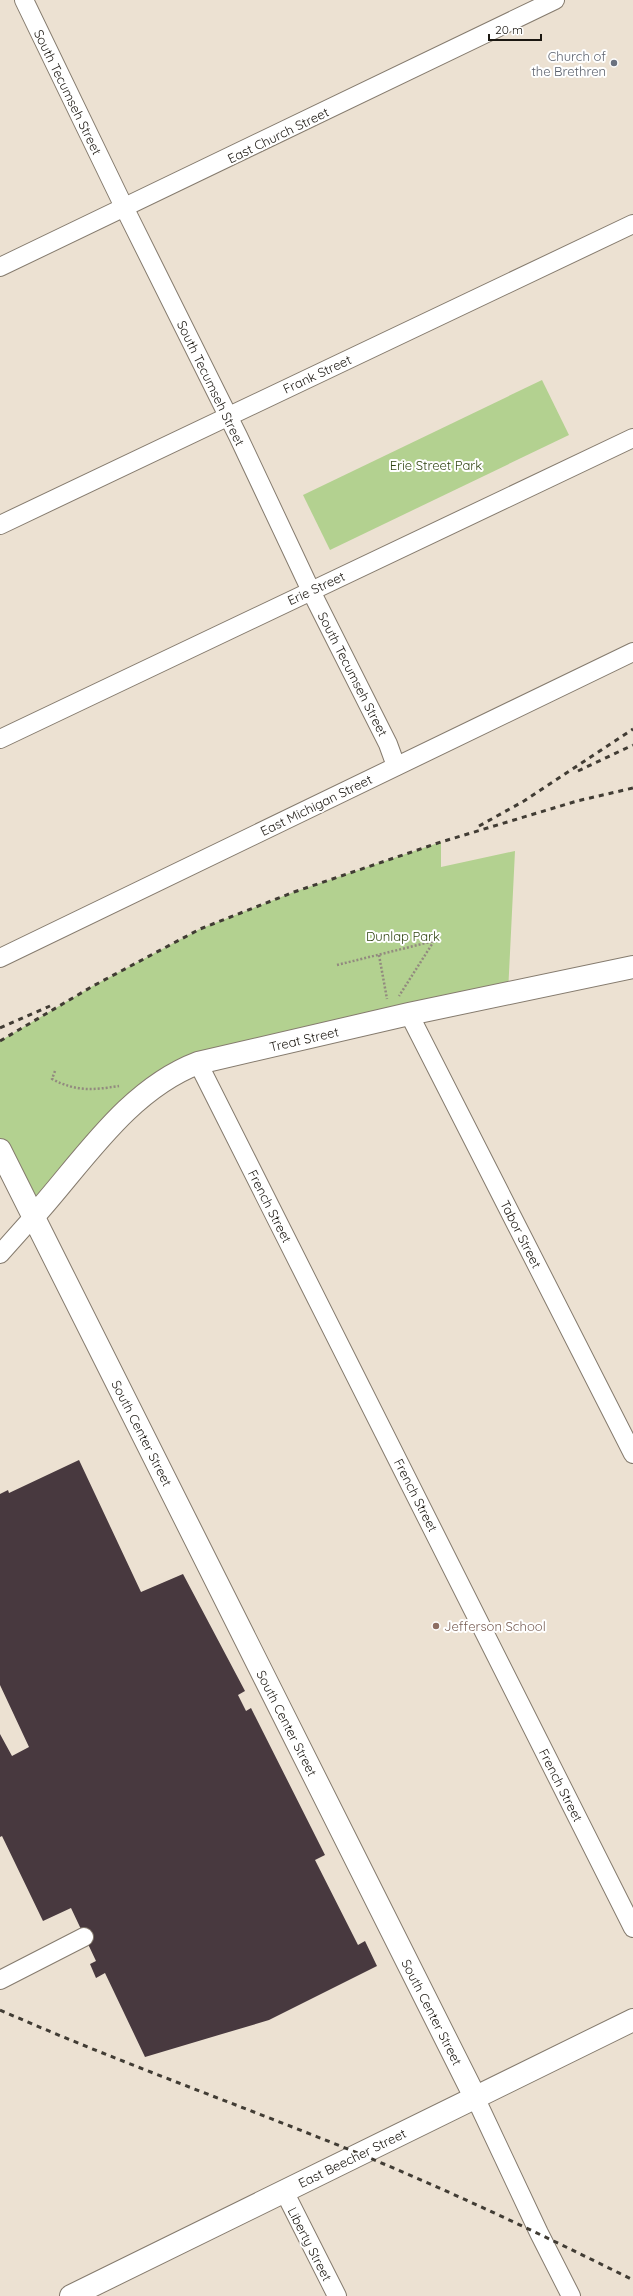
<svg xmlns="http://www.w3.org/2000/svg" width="633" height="2296" font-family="Quicksand,sans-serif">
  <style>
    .green { fill: #b3d190 }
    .building { fill: #48393f }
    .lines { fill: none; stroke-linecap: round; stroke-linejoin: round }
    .street-casing { stroke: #857b6e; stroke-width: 20 }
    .secondary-casing { stroke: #857b6e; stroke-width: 24 }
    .path { stroke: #928a7f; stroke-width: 2.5; stroke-dasharray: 2 2; stroke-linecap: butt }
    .street { stroke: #fff; stroke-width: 18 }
    .secondary { stroke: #fff; stroke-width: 22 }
    .rail { stroke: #413c34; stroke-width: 3; stroke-dasharray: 5 5; stroke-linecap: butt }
    .worship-dot { fill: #6b7280; stroke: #fff; stroke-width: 1.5 }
    .education-dot { fill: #8d6e63; stroke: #fff; stroke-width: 1.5 }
    .labels { text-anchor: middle; stroke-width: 4; stroke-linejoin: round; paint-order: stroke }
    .worship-label { font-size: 13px; fill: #5b616d; stroke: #fff; text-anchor: end }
    .street-label { font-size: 13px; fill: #1b1711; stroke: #fff }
    .park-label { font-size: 13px; fill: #314513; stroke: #fff }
    .education-label { font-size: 13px; fill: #785e54; stroke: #fff; text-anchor: start }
  </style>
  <rect width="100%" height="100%" fill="#ece1d2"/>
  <!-- green -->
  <g class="green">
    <polygon points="542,380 569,435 330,550 303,495"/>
    <polygon points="441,842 441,867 515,851 508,993 179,1070 33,1217 0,1150 0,1041 93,986 200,929 294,892"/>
  </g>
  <!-- building -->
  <polygon class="building" points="79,1460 141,1592 183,1574 245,1691 238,1695 246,1711 251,1708 325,1855 315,1860 358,1945 365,1941 377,1966 269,2020 145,2057 105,1973 96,1978 90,1964 96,1961 71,1908 43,1921 2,1836 0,1837 0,1734 12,1756 29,1747 0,1685 0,1494 8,1490 9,1493"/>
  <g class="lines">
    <!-- street casing -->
    <g class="street-casing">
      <g id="street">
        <polyline points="24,0 125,209 238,436 311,591 388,744 396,766"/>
        <polyline points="0,267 555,0"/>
        <polyline points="0,525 633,224"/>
        <polyline points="0,739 633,438"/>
        <polyline points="0,958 633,652"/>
        <polyline points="409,1014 633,1454"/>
        <polyline points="198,1063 633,1928"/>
        <polyline points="0,1254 33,1217"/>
        <polyline points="0,1980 84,1937"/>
        <polyline points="475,2097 539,2233 571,2296"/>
        <polyline points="284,2191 337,2296"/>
      </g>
    </g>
    <!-- secondary casing -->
    <g class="secondary-casing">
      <g id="secondary">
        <polyline points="0,1150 475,2097"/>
        <path d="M33,1217C82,1163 127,1090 198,1063L409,1014L633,967"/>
        <polyline points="71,2296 633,2020"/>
      </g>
    </g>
    <!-- path -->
    <g class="path">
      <polyline points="379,955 387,999"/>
      <polyline points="337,965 434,941 399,996"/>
      <path d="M55,1071L52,1079C77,1092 93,1090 119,1086"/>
    </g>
    <!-- street -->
    <use href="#street" class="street"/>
    <!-- secondary -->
    <use href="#secondary" class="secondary"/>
    <!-- rail -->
    <g class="rail">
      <polyline points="578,771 633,745"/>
      <polyline points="479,826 524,801 633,729"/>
      <polyline points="0,1028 50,1006"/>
      <polyline points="0,1041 93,986 200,929 294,892 441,842 577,801 633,788"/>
      <path d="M0,2010C118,2062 240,2105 360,2154C452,2192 543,2235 633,2280"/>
    </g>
  </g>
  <!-- markers -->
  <circle class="worship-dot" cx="614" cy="63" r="4"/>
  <circle class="education-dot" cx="436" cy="1626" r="4"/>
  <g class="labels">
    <!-- worship labels -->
    <g class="worship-label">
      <text x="606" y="61">Church of<tspan x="606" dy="15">the Brethren</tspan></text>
    </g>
    <!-- street labels -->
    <g class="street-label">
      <text transform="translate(68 92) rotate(64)" y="5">South Tecumseh Street</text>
      <text transform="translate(278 135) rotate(-26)" y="5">East Church Street</text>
      <text transform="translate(317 374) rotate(-25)" y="5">Frank Street</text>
      <text transform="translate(211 383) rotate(64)" y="5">South Tecumseh Street</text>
      <text transform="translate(316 588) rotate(-25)" y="5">Erie Street</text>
      <text transform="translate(353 674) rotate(63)" y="5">South Tecumseh Street</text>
      <text transform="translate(316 805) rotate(-26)" y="5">East Michigan Street</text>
      <text transform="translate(304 1039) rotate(-13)" y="5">Treat Street</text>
      <text transform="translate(270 1206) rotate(63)" y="5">French Street</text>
      <text transform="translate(521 1234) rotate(63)" y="5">Tabor Street</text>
      <text transform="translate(142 1433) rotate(63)" y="5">South Center Street</text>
      <text transform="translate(416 1495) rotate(63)" y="5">French Street</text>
      <text transform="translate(287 1723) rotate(63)" y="5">South Center Street</text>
      <text transform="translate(561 1785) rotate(63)" y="5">French Street</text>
      <text transform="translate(432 2012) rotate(63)" y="5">South Center Street</text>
      <text transform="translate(352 2158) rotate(-26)" y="5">East Beecher Street</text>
      <text transform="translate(310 2244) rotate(63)" y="5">Liberty Street</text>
    </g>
    <!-- park labels -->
    <g class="park-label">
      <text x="436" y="470">Erie Street Park</text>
      <text x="403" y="941">Dunlap Park</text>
    </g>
    <!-- education labels -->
    <g class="education-label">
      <text x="444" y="1631">Jefferson School</text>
    </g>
  </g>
  <!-- scale -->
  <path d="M489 34v6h52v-6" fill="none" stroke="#1b1711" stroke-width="2"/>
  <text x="495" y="34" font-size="12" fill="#1b1711" stroke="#ffffff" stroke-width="3" paint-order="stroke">20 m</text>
</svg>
